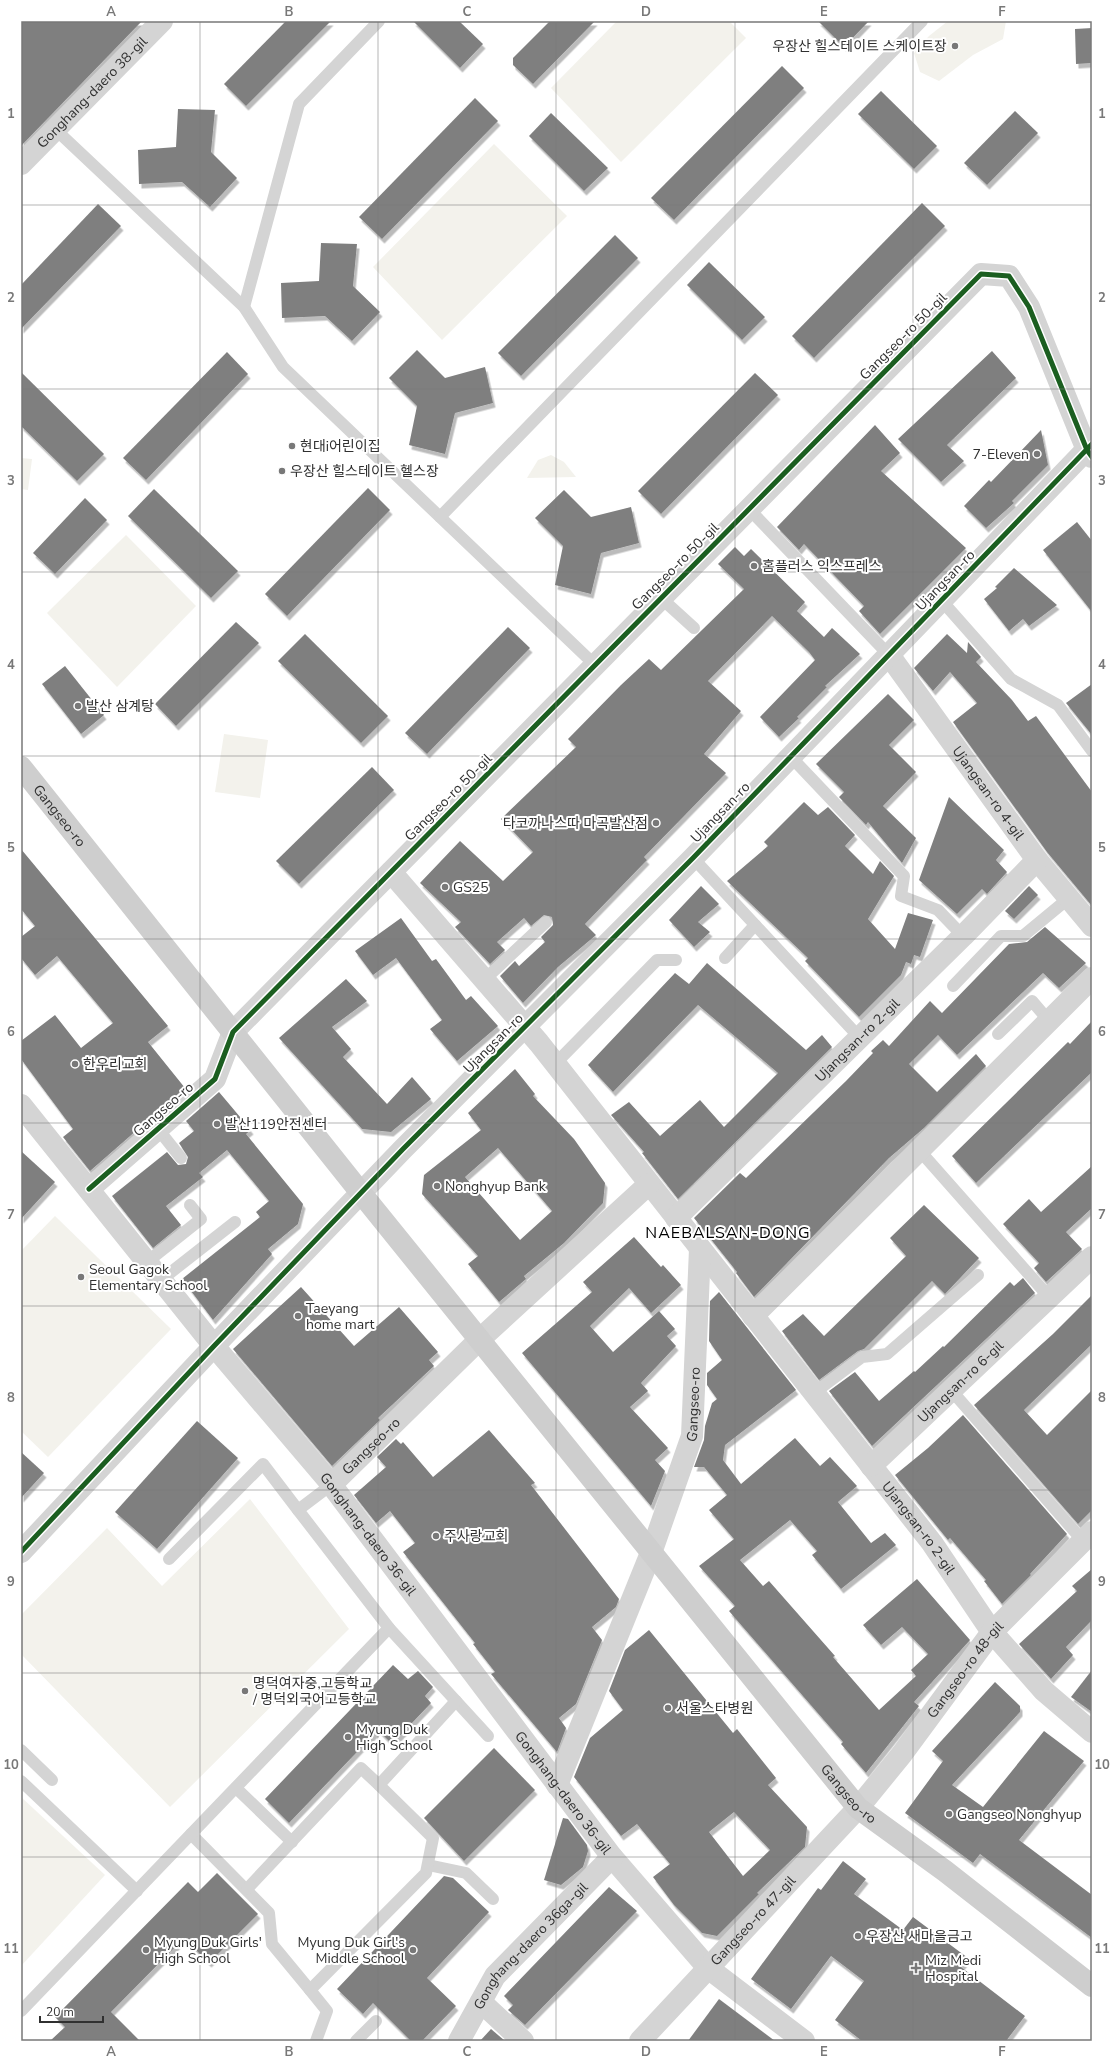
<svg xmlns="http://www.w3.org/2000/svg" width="1113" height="2062" font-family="'Nunito Sans','Noto Sans KR',sans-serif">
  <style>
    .green { fill: #f3f2ec }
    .building { fill: #7f7f7f; fill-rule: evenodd; filter: url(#shadow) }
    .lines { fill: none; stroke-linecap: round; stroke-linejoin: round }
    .service { stroke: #d4d4d4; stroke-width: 12 }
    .minor { stroke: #d4d4d4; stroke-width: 22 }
    .tertiary { stroke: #d4d4d4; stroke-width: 22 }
    .secondary { stroke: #cecece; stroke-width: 22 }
    .cycleway-casing { stroke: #fff; stroke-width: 8 }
    .cycleway { stroke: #1b5e20; stroke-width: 5 }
    .grid { fill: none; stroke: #787878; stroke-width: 1; stroke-opacity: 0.55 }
    .poi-dot { fill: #787878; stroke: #fff; stroke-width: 1.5 }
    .labels { text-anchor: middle; stroke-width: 4; stroke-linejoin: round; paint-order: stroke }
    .poi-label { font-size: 14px; fill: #303030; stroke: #fff; text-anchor: start }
    .street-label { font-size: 14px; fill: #303030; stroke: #fff }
    .quarter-label { font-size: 16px; letter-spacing: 1px; fill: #000; stroke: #fff }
    .neatline { fill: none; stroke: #787878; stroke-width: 1.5 }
    .grid-label { font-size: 13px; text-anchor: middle; font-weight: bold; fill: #787878 }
  </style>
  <defs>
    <filter id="shadow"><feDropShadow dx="2.5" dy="4.5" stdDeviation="0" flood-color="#0004"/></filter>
  </defs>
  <rect width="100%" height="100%" fill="#fff"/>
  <!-- green -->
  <g class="green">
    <polygon points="617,21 729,21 746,38 621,162 551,88"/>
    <polygon points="948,21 1006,21 1003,39 973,55 939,81 920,72 914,53 929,36"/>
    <polygon points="494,144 567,216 442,340 373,267"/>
    <polygon points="551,455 564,462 576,477 527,478 538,460"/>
    <polygon points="21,458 32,459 28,490 21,489"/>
    <polygon points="126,535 196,606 117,687 47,613"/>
    <polygon points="224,734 268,740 260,798 215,792"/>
    <polygon points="55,1216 171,1329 48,1457 21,1431 21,1251"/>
    <polygon points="250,1499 349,1629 170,1807 21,1654 21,1615 107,1528 162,1586"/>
    <polygon points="21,1797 105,1875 21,1966"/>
  </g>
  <!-- building -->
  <g class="building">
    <polygon points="21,21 142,21 21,146"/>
    <polygon points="286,21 331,21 246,106 224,84"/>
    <polygon points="413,21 459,21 483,44 460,68"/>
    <polygon points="550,21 595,21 533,84 513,65 513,58"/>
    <polygon points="818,21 869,21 844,47"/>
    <polygon points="1092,28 1092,63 1076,64 1075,29"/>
    <polygon points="782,66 804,88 674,220 651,198"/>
    <polygon points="881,91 937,146 914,169 858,114"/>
    <polygon points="475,98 498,121 382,239 359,217"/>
    <polygon points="178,109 215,110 211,152 237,178 210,207 182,182 139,184 138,150 176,147"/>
    <polygon points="1015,111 1038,133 987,185 964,163"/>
    <polygon points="551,113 608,168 584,191 529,136"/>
    <polygon points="922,203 945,226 814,358 792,336"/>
    <polygon points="98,204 121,226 21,329 21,285"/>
    <polygon points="615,235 638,258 521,376 498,353"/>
    <polygon points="321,243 357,244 353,286 380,312 352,341 325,316 282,318 281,283 319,281"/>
    <polygon points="709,262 765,317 742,340 687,285"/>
    <polygon points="417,350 445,378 485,367 493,403 455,413 445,454 409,445 417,406 389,378"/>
    <polygon points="992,351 1016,378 947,445 964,461 941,482 898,439"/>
    <polygon points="227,352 248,374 146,480 123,458"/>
    <polygon points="21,372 104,454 77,481 21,426"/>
    <polygon points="755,373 778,395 661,514 638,491"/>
    <polygon points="875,425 900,453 881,471 966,548 880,634 859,611 864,606 804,544 799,550 777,527"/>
    <polygon points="1041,430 1048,465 1012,501 1014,503 986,528 964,506 989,480 991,482"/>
    <polygon points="368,488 390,510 287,616 265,594"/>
    <polygon points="154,489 238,571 211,598 128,516"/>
    <polygon points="564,490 591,517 631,507 639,543 601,553 591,594 555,585 563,546 535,518"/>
    <polygon points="85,498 107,520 55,574 33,553"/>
    <polygon points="1077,522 1092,541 1092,612 1043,550"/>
    <polygon points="735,547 744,556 751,549 805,602 797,611 824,637 832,628 860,654 825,686 827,687 797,717 799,718 779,737 760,717 815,660 809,652 772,616 708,681 741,711 704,754 726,773 644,857 647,860 585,924 596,935 558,967 523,1003 500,976 515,961 519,966 545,942 541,937 553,925 552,917 544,915 531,926 524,918 497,942 505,950 490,964 455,927 461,922 420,883 460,841 503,881 533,852 501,819 576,747 568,739 621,685 649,659 661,670 744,589 718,564"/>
    <polygon points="1014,568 1057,605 1029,626 1023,619 1009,631 984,599 997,588 995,587"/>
    <polygon points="236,622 259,643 176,726 155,704"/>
    <polygon points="508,627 530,648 427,754 405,733"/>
    <polygon points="305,634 388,716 361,743 278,661"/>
    <polygon points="947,634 967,653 968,642 981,657 976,662 1012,700 1028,721 1036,716 1092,792 1092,906 1047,852 953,722 977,703 950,672 933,691 914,668"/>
    <polygon points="65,666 104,715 81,734 42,684"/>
    <polygon points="1092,684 1092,735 1066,703"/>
    <polygon points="888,694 914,720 889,745 916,772 883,806 916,838 902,863 868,822 866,825 839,797 844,792 816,764"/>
    <polygon points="372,767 394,790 299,884 276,861"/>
    <polygon points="949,797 1004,850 996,860 1007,872 987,894 982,889 957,914 919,880"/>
    <polygon points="804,802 818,815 828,807 855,835 845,846 873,874 880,861 894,876 868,919 895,949 908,913 933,920 920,957 914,955 911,964 906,962 901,975 859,1017 805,961 808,958 727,881 768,846 764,842"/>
    <polygon points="21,849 168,1026 148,1042 185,1088 90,1171 63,1137 73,1129 21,1059 21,1041 55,1015 81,1048 113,1023 57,956 35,975 21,958 21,937 35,926 21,909"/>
    <polygon points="701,886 719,904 698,922 710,932 694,947 669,920"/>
    <polygon points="1029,886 1038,895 1014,919 1005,911"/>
    <polygon points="401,918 432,961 436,959 466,1000 471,996 498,1026 457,1061 430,1029 442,1020 396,958 373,975 355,951"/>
    <polygon points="1045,927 1086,963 1059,988 1043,973 957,1055 938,1035 909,1064 937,1092 976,1054 986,1066 924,1128 889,1158 754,1297 736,1273 737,1272 694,1218 740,1173 746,1178 846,1081 873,1053 871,1051 883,1040 889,1046 930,1001 942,1013 1009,944 1027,942"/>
    <polygon points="707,963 806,1050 822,1035 832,1047 678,1199 642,1153 644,1152 611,1115 629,1102 660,1136 700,1100 724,1127 778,1073 698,1005 613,1092 588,1065 675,973 689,984"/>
    <polygon points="346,979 367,1001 332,1027 351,1049 343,1057 387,1104 412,1077 431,1099 391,1132 362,1129 279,1038"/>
    <polygon points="1092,1021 1092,1072 976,1183 952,1156 1068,1042 1070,1044"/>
    <path d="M515,1069L535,1094L533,1096L574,1139L605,1183L603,1203L564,1243L524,1276L526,1279L499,1302L468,1264L478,1256L422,1194L424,1175L481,1130L468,1113ZM498,1148L552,1211L520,1240L465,1177Z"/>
    <polygon points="219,1092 251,1130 246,1134 303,1204 298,1224 268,1249 272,1254 213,1320 182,1279 260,1217 256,1212 269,1201 227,1150 199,1173 203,1177 166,1206 181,1225 153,1248 112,1196 167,1152 178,1165 186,1164 188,1157 179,1143 194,1131 186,1121"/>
    <polygon points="21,1151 55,1182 21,1219"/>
    <polygon points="1092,1166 1092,1208 1066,1232 1082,1249 1046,1282 1034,1268 1039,1263 1003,1224 1029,1199 1041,1212"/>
    <polygon points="924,1205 979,1258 945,1294 932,1281 864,1349 858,1351 819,1380 782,1331 803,1314 824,1336 906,1256 890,1238"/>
    <polygon points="634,1237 661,1267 663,1265 681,1285 651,1313 629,1288 590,1326 613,1352 659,1311 675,1329 667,1336 676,1346 641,1383 648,1391 630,1407 668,1448 655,1460 665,1471 651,1506 522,1353 592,1292 583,1282"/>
    <polygon points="1023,1278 1035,1293 872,1446 829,1391 855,1372 879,1401 914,1371 915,1372 943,1346 944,1347 1010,1282 1014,1286"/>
    <polygon points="301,1287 354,1346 399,1307 438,1352 429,1360 434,1366 378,1418 380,1420 332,1466 233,1349"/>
    <polygon points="719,1292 796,1390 725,1445 723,1460 741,1484 795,1438 820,1466 830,1457 857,1486 838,1502 871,1543 885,1533 896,1545 841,1589 812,1555 817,1551 790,1520 740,1560 763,1586 769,1581 835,1656 833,1657 879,1710 916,1676 911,1670 928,1654 902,1627 881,1645 863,1625 917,1579 970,1640 914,1702 919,1706 866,1773 841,1744 843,1742 729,1611 735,1606 699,1566 734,1539 709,1510 727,1495 704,1467 694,1467 704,1440 705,1426 712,1403 717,1399 707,1385 707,1373 722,1360 709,1341 710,1301"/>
    <polygon points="1092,1295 1092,1344 1024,1410 1047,1435 1092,1390 1092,1510 1078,1524 974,1405 1053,1334"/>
    <polygon points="963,1415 1067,1534 1030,1574 1031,1575 1002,1604 984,1581 986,1580 950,1538 948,1540 895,1475 928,1448"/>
    <polygon points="197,1421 238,1458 157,1549 115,1512"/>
    <polygon points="489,1430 535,1483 531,1485 619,1599 616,1607 592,1627 602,1640 576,1704 559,1718 566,1728 557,1752 491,1674 495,1672 473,1644 475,1643 403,1552 415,1543 390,1511 376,1523 354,1495 386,1467 377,1457 396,1439 401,1444 403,1442 433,1477"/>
    <polygon points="21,1452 44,1473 21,1498"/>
    <polygon points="1092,1569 1092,1620 1066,1647 1073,1655 1051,1679 1019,1644 1077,1591 1072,1586"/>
    <path d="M649,1630L733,1733L737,1729L776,1778L768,1785L807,1827L805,1847L757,1893L759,1894L717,1936L702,1933L674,1905L653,1877L670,1864L637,1824L621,1836L574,1777L590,1738L623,1710L609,1691L625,1650ZM734,1812L770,1850L743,1876L709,1832Z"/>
    <polygon points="393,1665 408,1679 418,1671 433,1687 425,1696 431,1703 392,1744 378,1730 289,1823 265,1799"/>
    <polygon points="1092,1670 1092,1712 1071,1697"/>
    <polygon points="995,1682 1020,1706 1020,1712 952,1785 983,1807 1044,1731 1084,1761 1019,1840 1092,1895 1092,1938 980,1854 973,1863 905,1813 943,1761 932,1751"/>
    <polygon points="494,1748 535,1790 464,1861 424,1818"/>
    <polygon points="563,1818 568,1819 587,1845 588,1851 583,1867 561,1885 544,1880"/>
    <polygon points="843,1861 866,1879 854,1894 903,1930 913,1917 968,1958 961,1967 1025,2016 1006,2041 862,2041 835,2020 864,1981 831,1956 791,2009 751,1979 818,1888 821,1890"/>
    <polygon points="217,1873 258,1914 209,1963 184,1938 111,2012 140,2041 50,2041 65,2027 55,2017 188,1882 198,1892"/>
    <polygon points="444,1876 453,1878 489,1912 427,1978 456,2006 422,2041 411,2041 373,2003 363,2014 337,1989"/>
    <polygon points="609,1887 637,1911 525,2025 508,2010 513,2005 504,1996"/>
    <polygon points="719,1999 775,2041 688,2041"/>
    <polygon points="491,2029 505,2041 480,2041"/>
  </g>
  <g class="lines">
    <!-- service -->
    <g class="service">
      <polyline points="55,129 244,307 283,367 595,665"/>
      <polyline points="244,307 299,104 379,21"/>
      <polyline points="749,509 889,655"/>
      <polyline points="440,517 922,21"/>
      <polyline points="661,598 694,628"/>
      <polyline points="942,601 1011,679 1058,705 1092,751"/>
      <polyline points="791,757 904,876 901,896 938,910 963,936"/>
      <polyline points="693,858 860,1038"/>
      <polyline points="725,958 755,925"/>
      <polyline points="484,980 546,922"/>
      <polyline points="953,986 1001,936 1023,936 1069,898"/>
      <polyline points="998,1034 1032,1001 1049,1021"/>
      <polyline points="555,1064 657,960 676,960"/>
      <polyline points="158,1129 181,1158"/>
      <polyline points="920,1151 1049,1297"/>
      <polyline points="147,1262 201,1219 190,1205"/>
      <polyline points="161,1280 235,1222"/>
      <polyline points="951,1390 1083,1541"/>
      <polyline points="814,1393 862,1357 887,1354 978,1275"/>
      <polyline points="169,1559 263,1464 298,1510"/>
      <polyline points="389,1628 488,1736"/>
      <polyline points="21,1750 52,1780"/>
      <polyline points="21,1781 137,1891"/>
      <polyline points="236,1788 292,1842"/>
      <polyline points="191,1834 269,1913 272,1944 310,1990"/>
      <polyline points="428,1865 466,1873 493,1899"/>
      <polyline points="247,1889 361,1768 379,1785 456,1701"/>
      <polyline points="21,2011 389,1628 298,1510 331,1485"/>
      <polyline points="316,2041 327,2011 310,1990 426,1873 433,1838 379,1785"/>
      <polyline points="356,2041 376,2021"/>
    </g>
    <!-- minor -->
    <g class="minor">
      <path id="s1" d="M21,164L162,21"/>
      <path id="s2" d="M889,655L1037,860L1092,926"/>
      <path id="s3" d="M391,872L539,1043L932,1543L992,1632L1044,1691L1092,1732"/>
      <path id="s4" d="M21,1105L214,1346L327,1479L612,1857L708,1968L804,2041"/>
      <polyline points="89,1189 215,1079 233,1032 981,274 1009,276 1029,307 1087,450 1092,457"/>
      <path id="s5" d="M676,1218L963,936L1037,860"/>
      <polyline points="753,1316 1092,978"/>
      <path id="s6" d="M871,1466L1092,1257"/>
      <path id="s7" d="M331,1485L479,1340L649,1184"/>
      <path id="s8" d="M557,1785L651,1553L692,1436L700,1249"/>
      <path id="s9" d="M858,1808L902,1754L992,1632L1092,1532"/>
      <polyline points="481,2002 523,2041"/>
      <path id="s10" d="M459,2041L495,1976L612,1857"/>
    </g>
    <!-- tertiary -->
    <g class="tertiary">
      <polyline points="21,1552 214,1346 403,1149 693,858 1092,444"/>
      <path id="s11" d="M640,2041L858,1808"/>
    </g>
    <!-- secondary -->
    <path class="secondary" id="s12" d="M21,767L361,1193L858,1808L945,1871L1092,1986"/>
    <!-- cycleway casing -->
    <g class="cycleway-casing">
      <g id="cycleway">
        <polyline points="89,1189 215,1079 233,1032 981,274 1009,276 1029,307 1087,450 1092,457"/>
        <polyline points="21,1552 214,1346 403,1149 693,858 1092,444"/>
      </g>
    </g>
    <!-- cycleway -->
    <use href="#cycleway" class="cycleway"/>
  </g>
  <!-- grid -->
  <path class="grid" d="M200,21V2041M378,21V2041M556,21V2041M735,21V2041M913,21V2041M21,205H1092M21,389H1092M21,572H1092M21,756H1092M21,939H1092M21,1123H1092M21,1306H1092M21,1490H1092M21,1673H1092M21,1857H1092"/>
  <!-- markers -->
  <g class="poi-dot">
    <circle cx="955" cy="46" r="4"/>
    <circle cx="292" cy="446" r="4"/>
    <circle cx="1037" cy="454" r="4"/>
    <circle cx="282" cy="471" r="4"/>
    <circle cx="754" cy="566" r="4"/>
    <circle cx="78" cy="706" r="4"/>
    <circle cx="656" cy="823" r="4"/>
    <circle cx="445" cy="887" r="4"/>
    <circle cx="75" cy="1064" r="4"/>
    <circle cx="217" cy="1124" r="4"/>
    <circle cx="437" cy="1186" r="4"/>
    <circle cx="81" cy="1277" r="4"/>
    <circle cx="298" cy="1316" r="4"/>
    <circle cx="436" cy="1536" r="4"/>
    <circle cx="245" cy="1691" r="4"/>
    <circle cx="668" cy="1708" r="4"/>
    <circle cx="348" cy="1737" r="4"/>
    <circle cx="949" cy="1814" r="4"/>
    <circle cx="858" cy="1936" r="4"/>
    <circle cx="146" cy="1950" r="4"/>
    <circle cx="413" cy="1950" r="4"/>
    <path d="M914 1962h4v4h4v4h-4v4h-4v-4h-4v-4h4z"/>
  </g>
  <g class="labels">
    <!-- poi labels -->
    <g class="poi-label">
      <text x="947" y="51" text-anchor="end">우장산 힐스테이트 스케이트장</text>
      <text x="300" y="451">현대i어린이집</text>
      <text x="1029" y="459" text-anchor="end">7-Eleven</text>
      <text x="290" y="476">우장산 힐스테이트 헬스장</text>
      <text x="762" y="571">홈플러스 익스프레스</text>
      <text x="86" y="711">발산 삼계탕</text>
      <text x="648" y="828" text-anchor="end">타코까나스따 마곡발산점</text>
      <text x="453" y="892">GS25</text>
      <text x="83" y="1069">한우리교회</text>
      <text x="225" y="1129">발산119안전센터</text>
      <text x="445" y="1191">Nonghyup Bank</text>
      <text x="89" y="1274">Seoul Gagok<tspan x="89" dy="16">Elementary School</tspan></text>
      <text x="306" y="1313">Taeyang<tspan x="306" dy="16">home mart</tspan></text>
      <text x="444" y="1541">주사랑교회</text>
      <text x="253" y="1688">명덕여자중,고등학교<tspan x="253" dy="16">/ 명덕외국어고등학교</tspan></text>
      <text x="676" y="1713">서울스타병원</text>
      <text x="356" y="1734">Myung Duk<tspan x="356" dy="16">High School</tspan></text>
      <text x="957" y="1819">Gangseo Nonghyup</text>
      <text x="866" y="1941">우장산 새마을금고</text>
      <text x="154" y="1947">Myung Duk Girls'<tspan x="154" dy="16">High School</tspan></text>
      <text x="405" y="1947" text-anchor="end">Myung Duk Girl's<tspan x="405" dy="16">Middle School</tspan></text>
      <text x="925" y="1965">Miz Medi<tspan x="925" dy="16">Hospital</tspan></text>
    </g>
    <!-- street labels -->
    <g class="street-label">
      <text dy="5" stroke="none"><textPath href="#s1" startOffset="101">Gonghang-daero 38-gil</textPath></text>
      <text transform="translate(903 336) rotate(-45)" y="5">Gangseo-ro 50-gil</text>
      <text transform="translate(675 566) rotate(-45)" y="5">Gangseo-ro 50-gil</text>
      <text transform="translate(945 580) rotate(-46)" y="5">Ujangsan-ro</text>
      <text dy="5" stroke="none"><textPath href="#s2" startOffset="170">Ujangsan-ro 4-gil</textPath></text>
      <text transform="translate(448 797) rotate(-45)" y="5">Gangseo-ro 50-gil</text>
      <text transform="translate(720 812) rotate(-46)" y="5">Ujangsan-ro</text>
      <text dy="5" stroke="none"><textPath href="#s12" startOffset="62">Gangseo-ro</textPath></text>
      <text dy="5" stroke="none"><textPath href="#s5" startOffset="254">Ujangsan-ro 2-gil</textPath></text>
      <text transform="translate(493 1043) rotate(-45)" y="5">Ujangsan-ro</text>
      <text transform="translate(163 1109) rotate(-41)" y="5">Gangseo-ro</text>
      <text dy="5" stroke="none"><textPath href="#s6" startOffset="123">Ujangsan-ro 6-gil</textPath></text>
      <text dy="5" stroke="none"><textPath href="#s8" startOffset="406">Gangseo-ro</textPath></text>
      <text dy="5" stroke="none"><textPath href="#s7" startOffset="56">Gangseo-ro</textPath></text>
      <text dy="5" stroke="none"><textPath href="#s3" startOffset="842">Ujangsan-ro 2-gil</textPath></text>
      <text dy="5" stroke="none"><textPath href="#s4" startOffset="552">Gonghang-daero 36-gil</textPath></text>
      <text dy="5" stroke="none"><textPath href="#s9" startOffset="175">Gangseo-ro 48-gil</textPath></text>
      <text dy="5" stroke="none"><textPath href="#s12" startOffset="1319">Gangseo-ro</textPath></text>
      <text dy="5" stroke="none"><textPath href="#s4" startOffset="876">Gonghang-daero 36-gil</textPath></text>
      <text dy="5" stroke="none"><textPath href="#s11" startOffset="165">Gangseo-ro 47-gil</textPath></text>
      <text dy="5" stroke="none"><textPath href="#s10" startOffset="120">Gonghang-daero 36ga-gil</textPath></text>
    </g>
    <!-- quarter labels -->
    <g class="quarter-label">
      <text x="728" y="1238">NAEBALSAN-DONG</text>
    </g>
  </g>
  <!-- border -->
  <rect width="1113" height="2062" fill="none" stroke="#ffffff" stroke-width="44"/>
  <!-- scale -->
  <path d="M40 2016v6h63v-6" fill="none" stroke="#303030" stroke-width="2"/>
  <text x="46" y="2016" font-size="12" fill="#303030" stroke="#ffffff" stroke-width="3" paint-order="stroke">20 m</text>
  <rect x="22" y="22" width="1069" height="2018" class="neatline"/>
  <g class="grid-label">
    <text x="111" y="16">A</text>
    <text x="289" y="16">B</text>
    <text x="467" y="16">C</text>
    <text x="646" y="16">D</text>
    <text x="824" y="16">E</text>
    <text x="1002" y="16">F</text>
    <text x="11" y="118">1</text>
    <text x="1102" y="118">1</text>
    <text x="11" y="302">2</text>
    <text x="1102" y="302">2</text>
    <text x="11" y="485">3</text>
    <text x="1102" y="485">3</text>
    <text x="11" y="669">4</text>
    <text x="1102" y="669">4</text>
    <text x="11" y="852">5</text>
    <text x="1102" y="852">5</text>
    <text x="11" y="1036">6</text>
    <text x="1102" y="1036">6</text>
    <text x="11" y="1219">7</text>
    <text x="1102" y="1219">7</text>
    <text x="11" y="1402">8</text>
    <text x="1102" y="1402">8</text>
    <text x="11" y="1586">9</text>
    <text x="1102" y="1586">9</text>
    <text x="11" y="1769">10</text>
    <text x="1102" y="1769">10</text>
    <text x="11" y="1953">11</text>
    <text x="1102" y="1953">11</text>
    <text x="111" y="2056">A</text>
    <text x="289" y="2056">B</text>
    <text x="467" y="2056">C</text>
    <text x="646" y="2056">D</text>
    <text x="824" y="2056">E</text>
    <text x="1002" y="2056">F</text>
  </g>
</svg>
